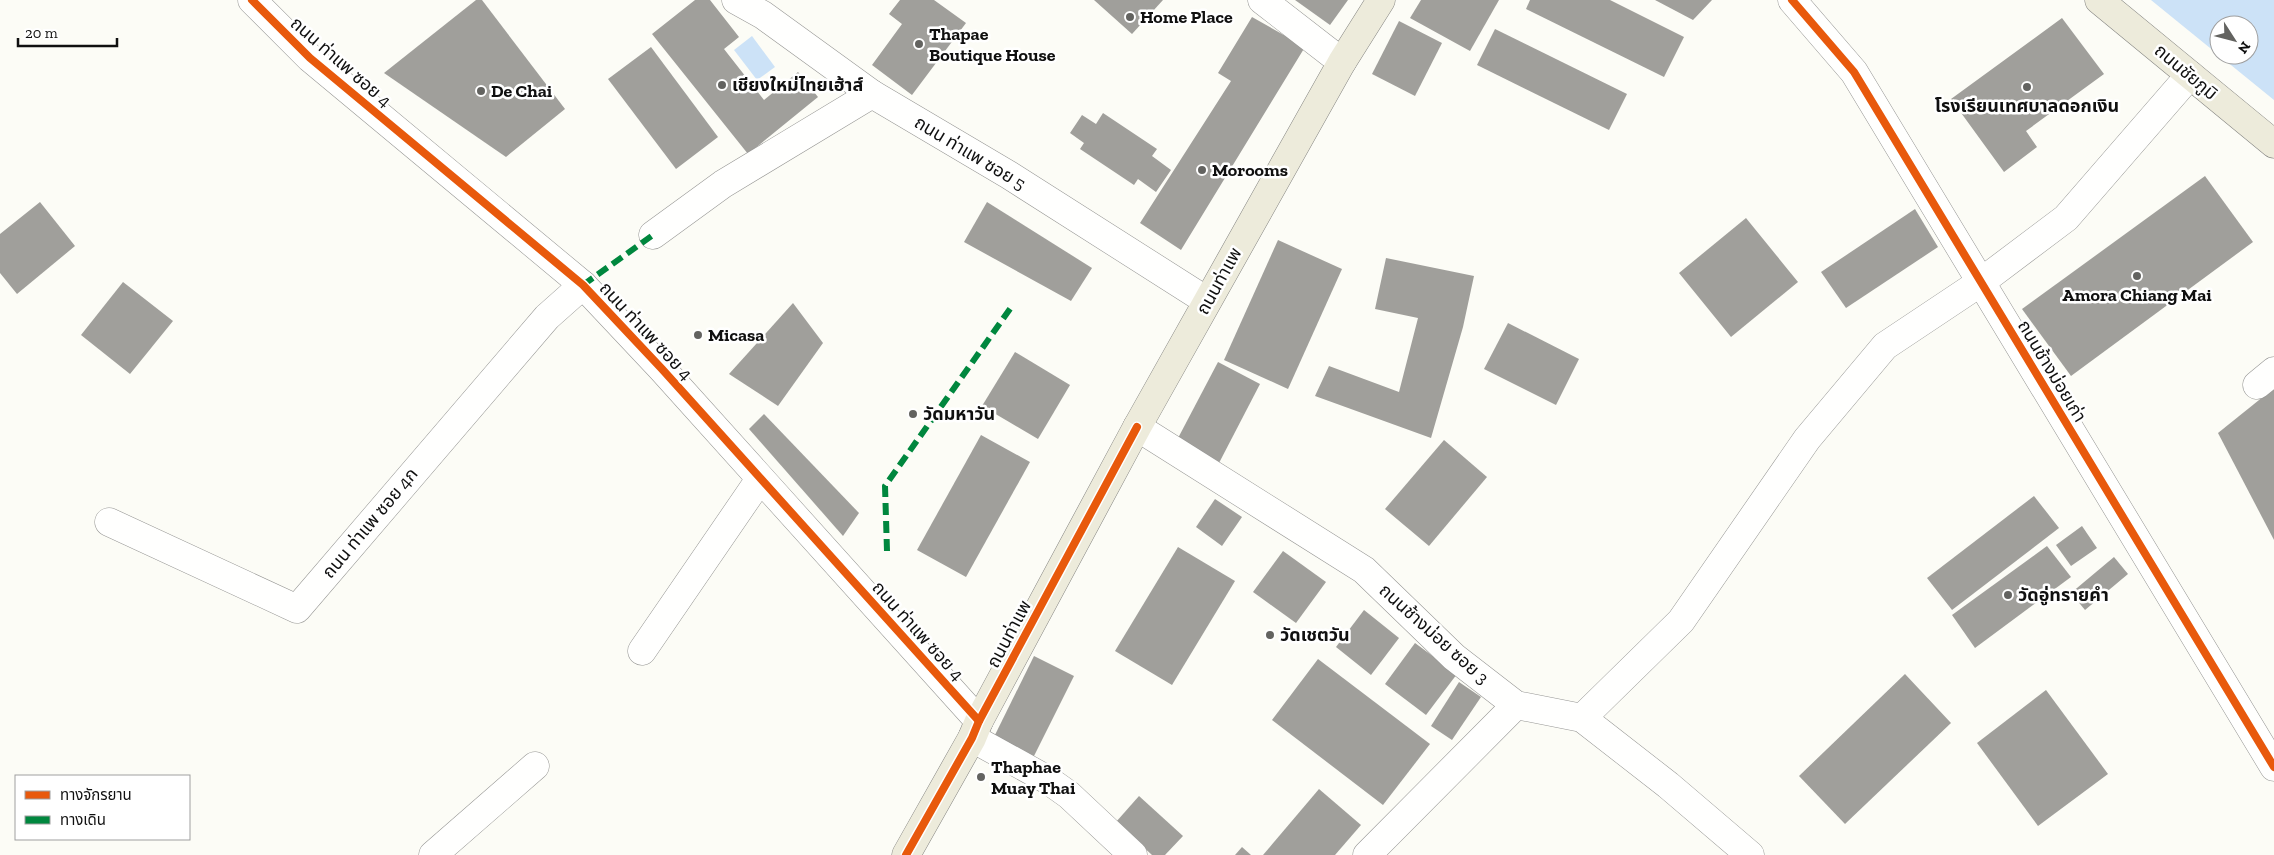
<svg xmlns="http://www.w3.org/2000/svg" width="2274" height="855" font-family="'Zilla Slab','Noto Sans Thai',serif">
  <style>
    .water { fill: #cce2f7; fill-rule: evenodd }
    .building { fill: #a09f9b }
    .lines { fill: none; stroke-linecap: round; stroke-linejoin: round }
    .minor-casing { stroke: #969694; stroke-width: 29 }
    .major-casing { stroke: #848481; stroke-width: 29 }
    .minor { stroke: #fffffe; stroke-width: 28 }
    .major { stroke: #edebdb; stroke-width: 28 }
    .quiet { stroke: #00873e; stroke-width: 6; stroke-dasharray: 12 6; stroke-linecap: butt }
    .cycleway-casing { stroke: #fff; stroke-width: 11 }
    .cycleway { stroke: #e8590c; stroke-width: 8 }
    .poi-dot { fill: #636360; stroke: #fff; stroke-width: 2 }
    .labels { text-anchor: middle; stroke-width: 5; stroke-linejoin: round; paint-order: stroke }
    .poi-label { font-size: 18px; font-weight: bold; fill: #101010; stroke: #fff; text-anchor: start }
    .street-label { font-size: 18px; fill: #101010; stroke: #fff }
  </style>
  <rect width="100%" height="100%" fill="#fcfcf6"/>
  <!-- water -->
  <g class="water">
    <path d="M2151,0H2274V100ZM2219,25H2249V55H2219Z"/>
    <polygon points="752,36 775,67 757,80 734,50"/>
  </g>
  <!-- building -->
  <g class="building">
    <polygon points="476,0 482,0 565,109 506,157 384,73"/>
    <polygon points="695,0 710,0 739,37 724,49 764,100 798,72 818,97 748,154 652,34"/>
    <polygon points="900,0 934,0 966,23 912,95 872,65 902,24 889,14"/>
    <polygon points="1094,0 1163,0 1132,34"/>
    <polygon points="1295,0 1348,0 1330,25"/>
    <polygon points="1421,0 1499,0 1470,51 1410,18"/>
    <polygon points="1530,0 1610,0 1684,37 1664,77 1526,9"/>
    <polygon points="1655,0 1712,0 1693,20"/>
    <polygon points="1252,17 1305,47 1181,250 1140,223 1231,81 1218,73"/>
    <polygon points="2062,18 2104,74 2026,131 2037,147 2004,172 1951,99"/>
    <polygon points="1399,21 1442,43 1415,96 1372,74"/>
    <polygon points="1495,29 1627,94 1609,130 1477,65"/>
    <polygon points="651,47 718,137 676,169 608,79"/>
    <polygon points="1103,113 1157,149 1152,156 1171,170 1156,192 1138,179 1134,185 1080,149 1084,143 1070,133 1082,115 1096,124"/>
    <polygon points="2205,176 2253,242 2071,376 2022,309"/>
    <polygon points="40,202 75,246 17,294 0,273 0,234"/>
    <polygon points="987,202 1092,268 1071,301 964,242"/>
    <polygon points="1915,209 1938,247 1846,308 1821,272"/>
    <polygon points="1746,218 1798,282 1731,337 1679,273"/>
    <polygon points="1278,240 1342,269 1288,389 1224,360"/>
    <polygon points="1386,258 1474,276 1463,327 1431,438 1315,396 1329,366 1399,392 1418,318 1375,309"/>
    <polygon points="123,282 173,321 130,374 81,335"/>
    <polygon points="793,303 823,343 778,406 729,374"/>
    <polygon points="1508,323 1579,359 1556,405 1484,369"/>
    <polygon points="1015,352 1070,385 1038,439 982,406"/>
    <polygon points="1218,362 1260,384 1219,463 1177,440"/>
    <polygon points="2274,388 2274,540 2218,433"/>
    <polygon points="764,414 859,513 843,536 749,429"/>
    <polygon points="981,435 1030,462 966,577 917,550"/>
    <polygon points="1444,440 1487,477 1429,546 1385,509"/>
    <polygon points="2034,496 2059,528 1952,610 1927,578"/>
    <polygon points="1215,499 1242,517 1222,546 1196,527"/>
    <polygon points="2082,526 2097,548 2071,566 2056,545"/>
    <polygon points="2047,546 2071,577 1975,648 1952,615"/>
    <polygon points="1178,547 1235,581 1172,685 1115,651"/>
    <polygon points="1283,551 1326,582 1296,623 1253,592"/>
    <polygon points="2114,557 2128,574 2085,610 2071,593"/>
    <polygon points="1364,610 1399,638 1371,675 1336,647"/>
    <polygon points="1415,643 1457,674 1426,715 1385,684"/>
    <polygon points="1034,656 1074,676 1031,762 991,743"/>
    <polygon points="1318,659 1430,744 1383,805 1272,720"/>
    <polygon points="1905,674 1951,723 1845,824 1799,776"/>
    <polygon points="1459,682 1481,697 1452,740 1431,726"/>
    <polygon points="2046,690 2108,774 2038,826 1977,743"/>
    <polygon points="1319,789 1361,825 1335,855 1263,855"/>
    <polygon points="1139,796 1183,836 1165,855 1152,855 1116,822"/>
    <polygon points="1242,847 1251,855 1235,855"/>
  </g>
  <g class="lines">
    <!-- minor casing -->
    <g class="minor-casing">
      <g id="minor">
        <polyline points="252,0 310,58 583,285 662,369 979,721"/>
        <polyline points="736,0 763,15 872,94 1009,175 1207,301"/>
        <polyline points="1262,0 1342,62"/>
        <polyline points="1792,0 1854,72 2274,767"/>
        <polyline points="653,235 723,184 872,94"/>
        <polyline points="2257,385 2274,371"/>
        <polyline points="1137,427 1364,570 1454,657 1516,705 1582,718 1668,785 1750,855"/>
        <polyline points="109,522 297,609 547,317 583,285"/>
        <polyline points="642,651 760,479"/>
        <polyline points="1582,718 1681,621 1807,439 1885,346 1981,282 2066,218 2190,75"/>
        <polyline points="972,738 1048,780 1069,795 1133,855"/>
        <polyline points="433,855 535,766"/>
        <polyline points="1367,855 1516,705"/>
      </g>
    </g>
    <!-- major casing -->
    <g class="major-casing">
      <g id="major">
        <polyline points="2099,0 2274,144"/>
        <polyline points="906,855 972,738 979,721 1137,427 1342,62 1381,0"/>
      </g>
    </g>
    <!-- minor -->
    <use href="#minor" class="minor"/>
    <!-- major -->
    <use href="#major" class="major"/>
    <!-- quiet -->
    <g class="quiet">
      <polyline points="583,285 653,235"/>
      <polyline points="887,551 885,486 1012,306"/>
    </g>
    <!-- cycleway casing -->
    <g class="cycleway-casing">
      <g id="cycleway">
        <polyline points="252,0 310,58 583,285 662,369 979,721"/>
        <polyline points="1792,0 1854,72 2274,767"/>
        <polyline points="906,855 972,738 979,721 1137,427"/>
      </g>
    </g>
    <!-- cycleway -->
    <use href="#cycleway" class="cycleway"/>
  </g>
  <!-- markers -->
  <g class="poi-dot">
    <circle cx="1130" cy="17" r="5"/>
    <circle cx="919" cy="44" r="5"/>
    <circle cx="722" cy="85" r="5"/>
    <circle cx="2027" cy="87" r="5"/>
    <circle cx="481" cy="91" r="5"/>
    <circle cx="1202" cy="170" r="5"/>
    <circle cx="2137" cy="276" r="5"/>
    <circle cx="698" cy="335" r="5"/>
    <circle cx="913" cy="414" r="5"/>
    <circle cx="2008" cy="595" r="5"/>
    <circle cx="1270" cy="635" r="5"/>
    <circle cx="981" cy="777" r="5"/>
  </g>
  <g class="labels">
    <!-- poi labels -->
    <g class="poi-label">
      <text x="1140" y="23">Home Place</text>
      <text x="929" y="40">Thapae<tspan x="929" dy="21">Boutique House</tspan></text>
      <text x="732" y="91">เชียงใหม่ไทยเฮ้าส์</text>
      <text x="491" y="97">De Chai</text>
      <text x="2027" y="112" text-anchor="middle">โรงเรียนเทศบาลดอกเงิน</text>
      <text x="1212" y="176">Morooms</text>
      <text x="2137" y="301" text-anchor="middle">Amora Chiang Mai</text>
      <text x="708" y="341">Micasa</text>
      <text x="923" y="420">วัดมหาวัน</text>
      <text x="2018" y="601">วัดอู่ทรายคำ</text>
      <text x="1280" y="641">วัดเชตวัน</text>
      <text x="991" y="773">Thaphae<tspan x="991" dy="21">Muay Thai</tspan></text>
    </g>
    <!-- street labels -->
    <g class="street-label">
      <text transform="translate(341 62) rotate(41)" y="6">ถนน ท่าแพ ซอย 4</text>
      <text transform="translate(2186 72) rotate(40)" y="6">ถนนชัยภูมิ</text>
      <text transform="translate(970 153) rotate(31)" y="6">ถนน ท่าแพ ซอย 5</text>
      <text transform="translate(1219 281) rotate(-61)" y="6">ถนนท่าแพ</text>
      <text transform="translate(646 331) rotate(47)" y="6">ถนน ท่าแพ ซอย 4</text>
      <text transform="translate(2052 371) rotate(59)" y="6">ถนนช้างม่อยเก่า</text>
      <text transform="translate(370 523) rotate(-50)" y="6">ถนน ท่าแพ ซอย 4ก</text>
      <text transform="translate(918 631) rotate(48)" y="6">ถนน ท่าแพ ซอย 4</text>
      <text transform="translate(1009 634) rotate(-62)" y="6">ถนนท่าแพ</text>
      <text transform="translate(1434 634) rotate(42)" y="6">ถนนช้างม่อย ซอย 3</text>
    </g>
  </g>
  <!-- legend -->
  <rect x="15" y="775" width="175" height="65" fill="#ffffff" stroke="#9f9f9f"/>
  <rect x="25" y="791" width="25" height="8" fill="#e8590c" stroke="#9f9f9f"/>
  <text x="60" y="800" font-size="15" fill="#101010">ทางจักรยาน</text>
  <rect x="25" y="816" width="25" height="8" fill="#00873e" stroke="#9f9f9f"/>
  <text x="60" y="825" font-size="15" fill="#101010">ทางเดิน</text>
  <!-- north arrow -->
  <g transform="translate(2234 40) rotate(126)"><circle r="24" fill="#ffffff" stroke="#9f9f9f"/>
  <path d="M0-4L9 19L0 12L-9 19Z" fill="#636360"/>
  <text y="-8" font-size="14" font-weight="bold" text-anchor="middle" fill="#101010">N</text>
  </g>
  <!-- scale -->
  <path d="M18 38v8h99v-8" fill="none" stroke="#101010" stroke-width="2.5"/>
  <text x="25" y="38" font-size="15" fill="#101010" stroke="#ffffff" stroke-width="4" paint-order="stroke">20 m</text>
</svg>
